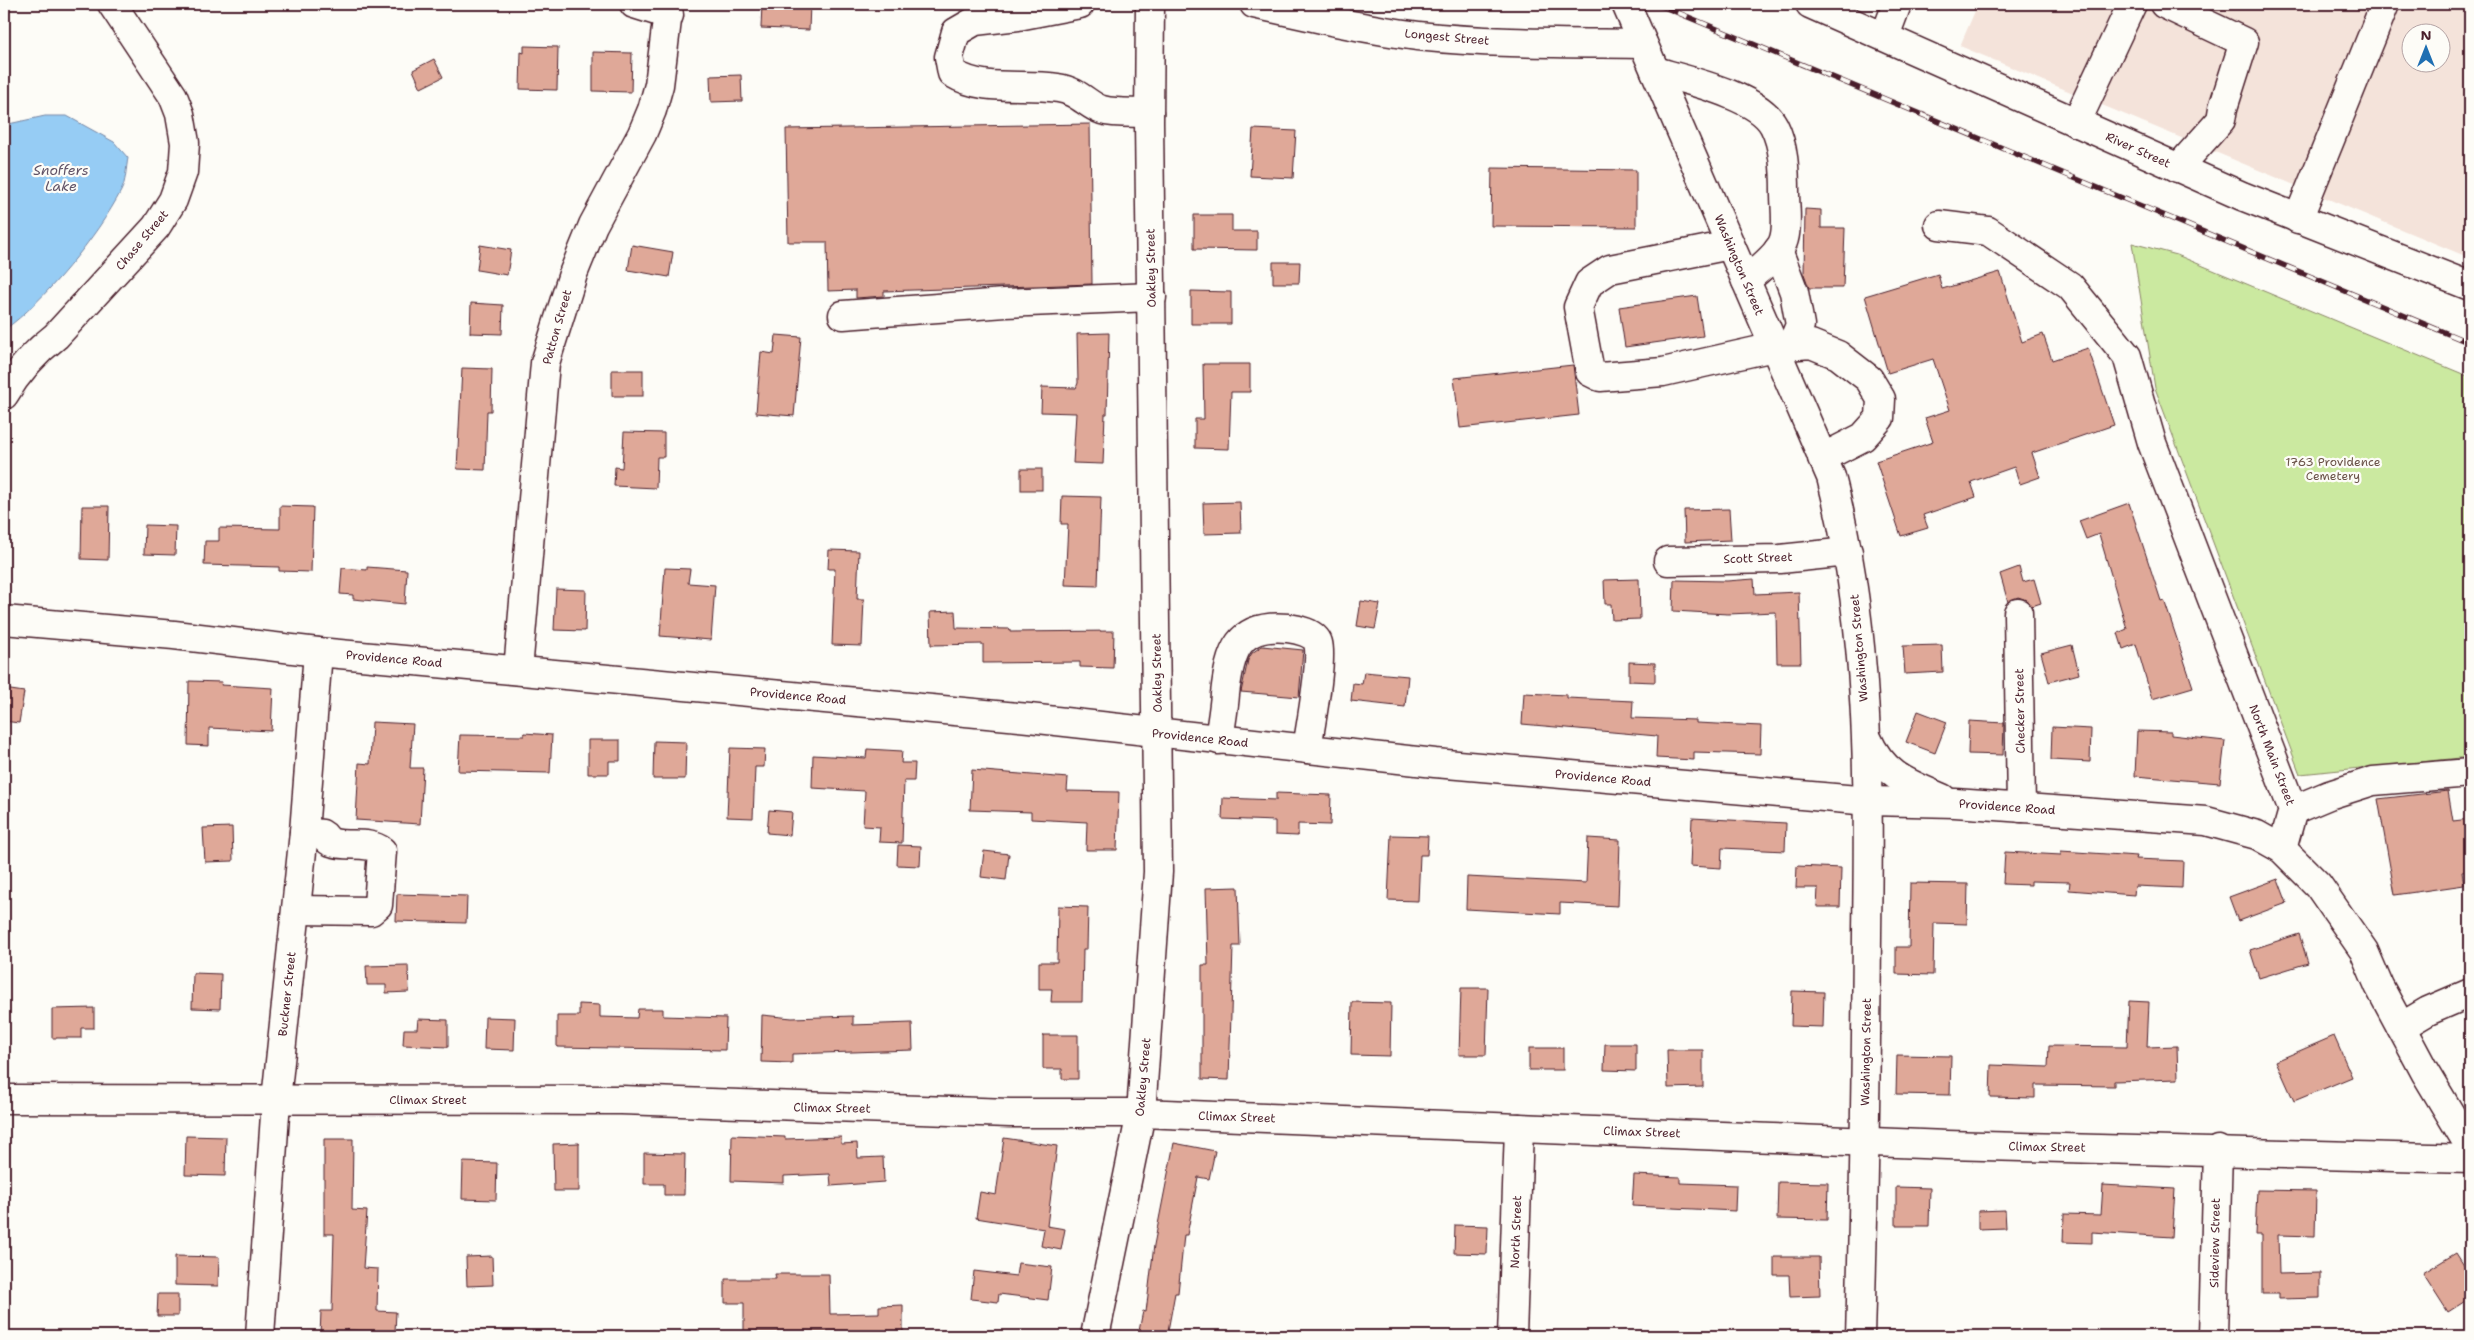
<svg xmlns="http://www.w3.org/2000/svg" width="2474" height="1340" font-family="'Shantell Sans',sans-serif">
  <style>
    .built { fill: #f4e3da; fill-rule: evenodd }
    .green { fill: #cbe9a0; stroke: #8a8466 }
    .water { fill: #96ccf4; stroke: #7887a4 }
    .building { fill: #dfa898; stroke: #4a1f2b }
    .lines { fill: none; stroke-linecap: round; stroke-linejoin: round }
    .minor-casing { stroke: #4a1f2b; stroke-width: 31 }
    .minor { stroke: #fdfcf7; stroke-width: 28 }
    .rail-casing { stroke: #4a1f2b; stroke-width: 5.5 }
    .rail { stroke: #fdfcf7; stroke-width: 4; stroke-dasharray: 11; stroke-linecap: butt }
    .labels { text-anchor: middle; stroke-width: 4.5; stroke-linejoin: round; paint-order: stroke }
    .street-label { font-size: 12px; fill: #4a1f2b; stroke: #fdfcf7 }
    .park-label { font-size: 12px; fill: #6a5248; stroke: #fdfcf7 }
    .water-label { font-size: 14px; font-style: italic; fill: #615367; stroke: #fdfcf7 }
  </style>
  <rect width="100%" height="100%" fill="#fdfcf7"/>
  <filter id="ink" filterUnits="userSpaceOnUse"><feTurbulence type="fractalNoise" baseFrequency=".02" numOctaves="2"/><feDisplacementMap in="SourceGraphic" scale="10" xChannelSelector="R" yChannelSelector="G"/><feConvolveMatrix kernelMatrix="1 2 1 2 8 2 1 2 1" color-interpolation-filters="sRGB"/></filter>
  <g filter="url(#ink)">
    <!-- built -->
    <path class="built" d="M1978,4H2470V258L1960,46ZM2412,32H2442V62H2412Z"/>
    <!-- green -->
    <polygon class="green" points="2132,243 2177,255 2470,377 2470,757 2300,774 2155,388"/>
    <!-- water -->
    <path class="water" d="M45,116H67L114,142L128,158C126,168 126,182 121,191C99,234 43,303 4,330V125Z"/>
    <!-- building -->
    <g class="building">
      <polygon points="762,4 810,4 809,30 761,28"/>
      <polygon points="524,46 558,47 557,90 520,89 521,52 524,53"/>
      <polygon points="593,52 632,53 631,92 593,91"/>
      <polygon points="434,59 443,77 421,88 413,70"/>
      <polygon points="741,75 742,101 711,102 710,76"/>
      <polygon points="1090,124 1092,284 884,291 884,296 856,298 856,290 828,291 827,242 788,242 786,129"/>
      <polygon points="1253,129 1296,131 1293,178 1250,176"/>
      <polygon points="1492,168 1636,170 1636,227 1491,226"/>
      <polygon points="1805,209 1821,210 1821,228 1845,228 1843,288 1809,288 1804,274"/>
      <polygon points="1194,215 1232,215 1232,231 1257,231 1257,250 1194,249"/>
      <polygon points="480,245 511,250 507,275 477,270"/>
      <polygon points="632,245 673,252 669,277 628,270"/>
      <polygon points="1273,262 1300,262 1299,283 1273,283"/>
      <polygon points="2000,272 2022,342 2043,334 2052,360 2088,348 2114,425 2032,453 2040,477 2020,484 2014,467 1971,482 1976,497 1923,515 1928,528 1901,536 1876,461 1933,442 1925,418 1950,410 1933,359 1888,373 1865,296 1938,274 1942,289"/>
      <polygon points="1191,291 1231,292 1231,324 1191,324"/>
      <polygon points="1697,296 1703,336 1625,347 1619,307"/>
      <polygon points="471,303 503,305 502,334 470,333"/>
      <polygon points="1109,333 1107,414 1105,414 1103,464 1073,463 1076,413 1041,412 1042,387 1076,388 1078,383 1077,334"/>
      <polygon points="776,335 801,337 794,416 756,413 761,352 774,354"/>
      <polygon points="1203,364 1250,364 1250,392 1231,392 1229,449 1195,448 1195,419 1204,419"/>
      <polygon points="1573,365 1579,415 1460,428 1454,378"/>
      <polygon points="462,368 492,369 491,411 487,411 485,470 457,469"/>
      <rect x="612" y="370" width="31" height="26"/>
      <polygon points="624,432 664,433 664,457 657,457 656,488 614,486 615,467 622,468"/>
      <rect x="1021" y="469" width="21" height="21"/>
      <polygon points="1062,496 1101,497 1098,586 1065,585 1068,524 1061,524"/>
      <polygon points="1240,502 1241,533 1204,534 1203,503"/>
      <polygon points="2129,503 2161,601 2164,600 2193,687 2152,699 2136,644 2123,649 2118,633 2127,629 2099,534 2086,539 2079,521"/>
      <polygon points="82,506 109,506 108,560 81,559"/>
      <polygon points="280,506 313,507 311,572 279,571 279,567 204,565 205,541 219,541 219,528 280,529"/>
      <polygon points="1729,509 1731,540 1685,542 1684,510"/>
      <polygon points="145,525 176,526 175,555 144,554"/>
      <polygon points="829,550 859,551 857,599 864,599 862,646 832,645 835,569 828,569"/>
      <polygon points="367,567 407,570 405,604 353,599 353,595 340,594 342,568 367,570"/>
      <polygon points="2019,567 2023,582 2034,579 2041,603 2032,606 2026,600 2018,597 2008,602 2000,574"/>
      <polygon points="665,568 690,569 688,583 715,585 711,640 660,636"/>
      <polygon points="1639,579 1640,619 1612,620 1611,604 1605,604 1604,580"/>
      <polygon points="1754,579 1755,594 1799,592 1801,663 1777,663 1776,612 1728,614 1673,611 1674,580 1727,581"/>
      <polygon points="556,589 586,590 585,631 554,630"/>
      <polygon points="1361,601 1380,604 1375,629 1357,626"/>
      <polygon points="955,611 956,628 1010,629 1010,632 1114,631 1113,668 1080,667 1080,662 983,663 983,644 931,645 930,612"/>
      <polygon points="1942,645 1943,672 1905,674 1903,646"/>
      <polygon points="2072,645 2079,674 2049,682 2041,653"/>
      <polygon points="1262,646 1303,650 1299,697 1241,692 1248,660 1252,653"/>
      <polygon points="1629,662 1655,663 1655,682 1629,681"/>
      <polygon points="1364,672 1408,676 1405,707 1351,701 1353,683 1362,684"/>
      <polygon points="189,681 222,682 221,685 273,688 271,731 209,728 209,746 188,745"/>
      <polygon points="4,689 24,692 19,723 4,721"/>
      <polygon points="1524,693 1567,695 1567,698 1633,701 1632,718 1696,720 1696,723 1761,726 1760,754 1694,752 1694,760 1656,758 1657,736 1522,724"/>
      <polygon points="1918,711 1947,722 1935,753 1906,742"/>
      <polygon points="1969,721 2004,723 2003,755 1968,754"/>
      <polygon points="372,722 413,724 410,768 423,768 420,824 356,820 359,763 370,764"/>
      <polygon points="2052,727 2091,729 2090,762 2051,760"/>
      <polygon points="2137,731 2171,732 2171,735 2225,741 2220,783 2135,776"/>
      <polygon points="524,733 552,735 550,773 458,771 460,735 524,736"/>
      <polygon points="588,740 620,740 620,761 609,761 609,774 588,774"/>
      <polygon points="654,741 686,742 685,779 653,779"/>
      <polygon points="730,748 765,749 764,767 755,767 753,818 727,817"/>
      <polygon points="867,749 902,751 901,763 915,763 914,781 904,781 902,843 879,842 880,827 863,826 865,791 812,788 813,755 866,758"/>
      <polygon points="972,770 1068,778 1067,791 1119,792 1117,850 1086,850 1087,822 1031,819 1031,812 970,810"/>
      <polygon points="2448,791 2453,821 2470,819 2470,871 2462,872 2464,885 2395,895 2378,799"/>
      <polygon points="1276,793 1331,795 1330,825 1298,824 1298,836 1275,835 1275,821 1222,819 1223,798 1276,800"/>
      <polygon points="769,810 792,812 790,835 767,833"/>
      <polygon points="1692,818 1786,823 1785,851 1722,848 1721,868 1690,866"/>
      <polygon points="232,827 233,861 205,862 203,828"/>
      <polygon points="1391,835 1428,836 1427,855 1420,855 1418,901 1388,900"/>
      <polygon points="1588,838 1620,840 1618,906 1560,903 1560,914 1466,909 1467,877 1586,883"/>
      <polygon points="898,845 921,846 920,866 897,865"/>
      <polygon points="984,851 1009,854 1006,880 981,877"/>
      <polygon points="2061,851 2137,856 2136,859 2183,861 2182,888 2135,886 2134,895 2069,890 2070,882 2031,881 2031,885 2003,884 2005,852 2061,855"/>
      <polygon points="1797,866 1841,868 1840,907 1817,907 1818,888 1796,888"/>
      <polygon points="2278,879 2287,903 2238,921 2229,897"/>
      <polygon points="1910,883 1968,884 1967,924 1934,923 1933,975 1896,974 1896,947 1909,947"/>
      <polygon points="1238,887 1240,946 1233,946 1229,1080 1202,1079 1202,965 1208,965 1206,888"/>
      <polygon points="397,894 467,896 466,923 396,921"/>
      <polygon points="1058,906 1088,907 1087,949 1083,949 1082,1002 1051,1002 1052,989 1039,989 1039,962 1057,962"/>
      <polygon points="2299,934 2308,963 2259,978 2250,950"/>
      <polygon points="408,965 409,992 386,993 386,985 367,985 366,966"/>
      <polygon points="193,973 221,974 220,1009 192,1008"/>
      <polygon points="1461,988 1488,988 1486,1055 1459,1055"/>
      <polygon points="1792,991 1824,992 1823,1027 1791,1026"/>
      <polygon points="2129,1001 2149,1002 2147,1047 2177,1046 2178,1079 2114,1081 2114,1086 2035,1085 2035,1098 1990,1097 1991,1065 2048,1067 2049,1046 2127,1047"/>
      <polygon points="1352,1002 1391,1003 1390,1056 1351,1055"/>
      <polygon points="579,1004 600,1005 600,1017 637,1018 638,1009 663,1009 663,1016 726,1018 725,1050 557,1047 557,1016 579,1016"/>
      <polygon points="94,1008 94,1028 81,1028 81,1038 52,1038 52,1009"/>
      <polygon points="762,1015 792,1018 853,1016 853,1025 912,1023 913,1050 792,1054 792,1063 761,1062"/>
      <polygon points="485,1017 515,1018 514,1050 484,1049"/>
      <polygon points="418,1019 448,1020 448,1047 403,1045 404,1029 417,1029"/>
      <polygon points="1043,1035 1078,1035 1078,1079 1062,1079 1062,1069 1043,1069"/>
      <polygon points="2334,1036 2352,1077 2294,1101 2276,1061"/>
      <polygon points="1605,1044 1636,1044 1636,1071 1604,1070"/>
      <rect x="1529" y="1048" width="34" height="22"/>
      <polygon points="1667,1050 1703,1050 1703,1087 1668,1088"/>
      <polygon points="1897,1055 1951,1056 1950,1095 1896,1094"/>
      <polygon points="732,1135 785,1137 785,1139 841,1137 841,1144 857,1143 858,1158 883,1157 884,1182 831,1186 830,1174 784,1176 784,1183 731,1181"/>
      <polygon points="186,1136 226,1137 225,1176 185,1175"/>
      <polygon points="1004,1138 1057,1146 1047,1226 1065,1229 1061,1250 1041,1246 1044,1229 976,1218 980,1192 996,1195"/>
      <polygon points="324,1139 353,1139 352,1210 367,1211 363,1268 378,1269 377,1311 396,1312 395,1332 347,1330 347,1336 320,1336 321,1311 332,1311 334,1234 324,1234"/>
      <polygon points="579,1143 579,1191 554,1191 553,1144"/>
      <polygon points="1174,1143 1215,1151 1209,1179 1198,1177 1187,1235 1184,1235 1178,1293 1175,1293 1167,1336 1138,1336 1143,1311 1146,1312 1154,1245"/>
      <polygon points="644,1153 685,1154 684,1195 664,1195 664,1184 644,1184"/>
      <polygon points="463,1162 497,1163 496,1200 462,1199"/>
      <polygon points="1634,1175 1680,1177 1680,1183 1736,1185 1735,1211 1632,1206"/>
      <polygon points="1778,1182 1828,1183 1827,1220 1777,1219"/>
      <polygon points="2103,1185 2175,1189 2172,1237 2092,1232 2092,1243 2063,1242 2064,1214 2101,1215"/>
      <polygon points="1896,1187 1930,1188 1929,1226 1896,1226"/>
      <polygon points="2257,1190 2316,1191 2315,1236 2278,1235 2279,1274 2320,1273 2320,1298 2279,1299 2279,1294 2262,1294 2262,1235 2255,1235"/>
      <polygon points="2005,1210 2006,1228 1978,1229 1978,1211"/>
      <polygon points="1455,1225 1488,1226 1487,1254 1454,1253"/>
      <polygon points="2456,1253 2470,1275 2470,1298 2448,1312 2423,1273"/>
      <polygon points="175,1256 219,1257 218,1286 175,1285"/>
      <polygon points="492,1256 493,1285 467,1286 466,1257"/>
      <polygon points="1774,1257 1819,1257 1820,1296 1790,1297 1789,1275 1774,1275"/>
      <polygon points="1018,1263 1052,1267 1048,1300 999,1294 998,1302 971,1299 974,1271 1016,1276"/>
      <polygon points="775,1274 829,1274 830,1314 879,1313 879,1306 903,1305 903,1336 851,1336 851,1332 744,1332 744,1303 725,1303 725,1279 776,1279"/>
      <polygon points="158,1294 178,1294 178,1316 157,1316"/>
    </g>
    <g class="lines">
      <!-- minor casing -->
      <g class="minor-casing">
        <g id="minor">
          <polyline points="634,4 669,15"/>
          <path d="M1080,4L1018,16L975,21L956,32L949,57L952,73C985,93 1023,82 1058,88C1079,91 1088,106 1102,110C1116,114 1134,112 1149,113"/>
          <path d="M1254,4C1308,16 1363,29 1418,36C1493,44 1568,43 1643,44"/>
          <path d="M1626,4L1831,477C1870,626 1869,781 1867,934C1866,1068 1864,1202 1860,1336"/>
          <polyline points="1810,4 2242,196 2470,286"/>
          <polyline points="2164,4 2244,42 2223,108 2221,120 2178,168"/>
          <polyline points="1885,36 1897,4"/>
          <path d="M1655,71C1686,80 1759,96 1774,126C1784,146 1785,171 1785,193C1785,207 1788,226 1784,239C1780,255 1757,270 1746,281"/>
          <polyline points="2076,123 2132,4"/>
          <polyline points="2298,219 2385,4"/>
          <polyline points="1939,225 1988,231 2070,286 2127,356 2152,443 2293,810 2282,849"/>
          <polyline points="1730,245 1610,269 1589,283 1578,307 1590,372 1600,377 1663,372 1774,347 1811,344 1838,355 1869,379 1881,399 1880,418 1863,437 1822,458"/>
          <polyline points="1778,250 1794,292 1800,325 1792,344"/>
          <polyline points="843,315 1005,303 1152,297"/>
          <path d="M4,395C18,371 34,353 56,336L156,227L173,200L183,172L185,143L180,114L173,96L112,4"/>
          <polyline points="1668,561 1780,559 1848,552"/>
          <polyline points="2018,613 2021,808"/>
          <polyline points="4,620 174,635 318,652 1029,718 1435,763 1869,801 1955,803 2206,821 2257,835 2282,849 2318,885 2364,951 2379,986 2425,1072 2470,1147"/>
          <polyline points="518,670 545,363 573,274 593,225 642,134 652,110 659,85 669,4"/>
          <path d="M1867,738C1883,775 1907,783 1942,798"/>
          <path d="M1219,740C1221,724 1224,709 1225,694C1230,652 1237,623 1288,628C1297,629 1315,633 1318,643C1323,660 1310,728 1307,749"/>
          <polyline points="2293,810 2329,795 2373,781 2470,773"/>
          <path d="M297,910L371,911L378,905L382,851C368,840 347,848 331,842C326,840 326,836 322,834L304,832"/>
          <polyline points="2401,1027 2428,1011 2470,993"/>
          <polyline points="4,1099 621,1100 1010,1113 1141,1113 1947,1145 2470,1159"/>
          <polyline points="260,1336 276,1100 304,832 318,652"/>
          <polyline points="1095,1336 1141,1113 1158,872 1149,122 1150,4"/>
          <polyline points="1512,1336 1519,1128"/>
          <polyline points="2213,1336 2218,1150"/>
        </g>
      </g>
      <!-- minor -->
      <use href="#minor" class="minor"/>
      <!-- rail casing -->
      <g class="rail-casing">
        <polyline id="rail" points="1657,4 2470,343"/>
      </g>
      <!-- rail -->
      <use href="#rail" class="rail"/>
    </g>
  </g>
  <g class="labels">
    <!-- street labels -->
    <g class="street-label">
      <text transform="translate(1447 37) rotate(5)" y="4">Longest Street</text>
      <text transform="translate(2138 150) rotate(24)" y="4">River Street</text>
      <text transform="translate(142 240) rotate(-50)" y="4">Chase Street</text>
      <text transform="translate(1739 265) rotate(67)" y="4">Washington Street</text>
      <text transform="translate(1151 268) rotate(-91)" y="4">Oakley Street</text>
      <text transform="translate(557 327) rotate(-74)" y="4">Patton Street</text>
      <text transform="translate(1758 558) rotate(-2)" y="4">Scott Street</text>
      <text transform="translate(1859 648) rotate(-95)" y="4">Washington Street</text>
      <text transform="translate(394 659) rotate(5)" y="4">Providence Road</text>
      <text transform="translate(1157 673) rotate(-91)" y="4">Oakley Street</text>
      <text transform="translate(798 696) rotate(5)" y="4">Providence Road</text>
      <text transform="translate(2020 711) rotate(-91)" y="4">Checker Street</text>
      <text transform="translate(1200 738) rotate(6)" y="4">Providence Road</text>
      <text transform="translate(2272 755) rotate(69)" y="4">North Main Street</text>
      <text transform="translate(1603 778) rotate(5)" y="4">Providence Road</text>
      <text transform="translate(2007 807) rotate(4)" y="4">Providence Road</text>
      <text transform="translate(287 994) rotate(-84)" y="4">Buckner Street</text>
      <text transform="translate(1866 1052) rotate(-89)" y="4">Washington Street</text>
      <text transform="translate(1143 1077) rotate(-85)" y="4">Oakley Street</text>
      <text x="428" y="1104">Climax Street</text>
      <text transform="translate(832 1108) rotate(1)" y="4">Climax Street</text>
      <text transform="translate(1237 1117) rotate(2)" y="4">Climax Street</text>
      <text transform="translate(1642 1132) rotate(2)" y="4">Climax Street</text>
      <text transform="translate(2047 1147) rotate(1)" y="4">Climax Street</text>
      <text transform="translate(1516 1232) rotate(-88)" y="4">North Street</text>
      <text transform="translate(2215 1243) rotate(-89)" y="4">Sideview Street</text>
    </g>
    <!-- park labels -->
    <g class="park-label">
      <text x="2333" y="466">1763 Providence<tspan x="2333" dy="14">Cemetery</tspan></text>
    </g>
    <!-- water labels -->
    <g class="water-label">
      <text x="61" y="175">Snoffers<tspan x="61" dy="16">Lake</tspan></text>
    </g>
  </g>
  <!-- margin -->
  <rect width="2474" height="1340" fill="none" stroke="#fdfcf7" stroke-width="20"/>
  <rect x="10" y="10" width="2454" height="1320" fill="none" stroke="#4a1f2b" stroke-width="2" filter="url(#ink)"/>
  <!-- north arrow -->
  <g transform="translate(2426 48)"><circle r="24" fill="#fdfcf7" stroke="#b5a4a5"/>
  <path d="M0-4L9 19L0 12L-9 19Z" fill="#1f6fb2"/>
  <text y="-8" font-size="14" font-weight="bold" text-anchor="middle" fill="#4a1f2b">N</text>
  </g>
</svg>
